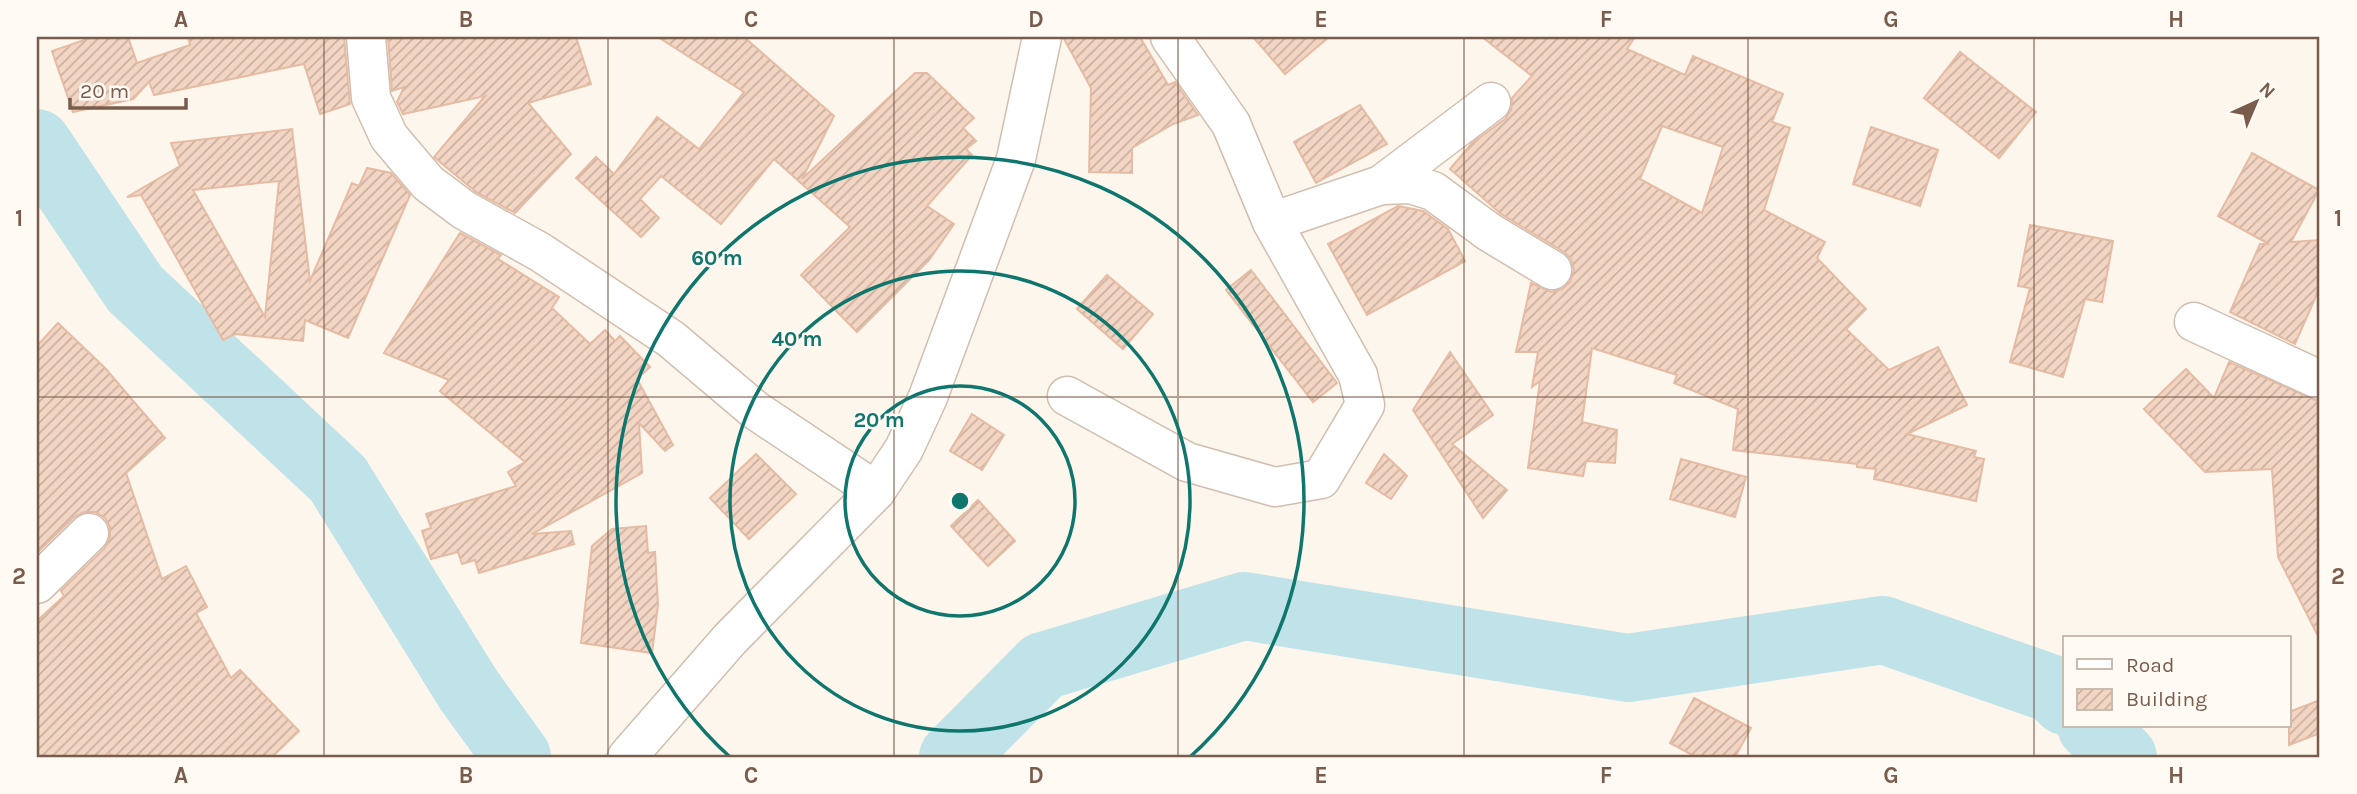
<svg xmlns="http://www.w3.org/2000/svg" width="2357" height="794" font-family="Karla,sans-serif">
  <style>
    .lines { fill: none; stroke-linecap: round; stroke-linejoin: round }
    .river { stroke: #bfe3e8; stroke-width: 68 }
    .building { fill: url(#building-hatch); stroke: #e6bba3; stroke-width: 2; fill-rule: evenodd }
    .minor-casing { stroke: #d1beb0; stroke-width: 41 }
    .minor { stroke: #fff; stroke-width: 38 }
    .grid { fill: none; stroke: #7a5c4d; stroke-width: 2; stroke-opacity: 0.55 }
    .ring { fill: none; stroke: #0f766e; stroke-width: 3.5 }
    .centre { fill: #0f766e; stroke: #fffaf3; stroke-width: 3.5 }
    .ring-label { font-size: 21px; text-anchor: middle; font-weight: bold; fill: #0f766e; stroke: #fffaf3; stroke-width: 5; stroke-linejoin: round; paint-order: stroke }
    .neatline { fill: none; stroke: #7a5c4d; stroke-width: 2.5 }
    .grid-label { font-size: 23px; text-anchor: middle; font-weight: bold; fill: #7a5c4d }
  </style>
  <defs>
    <pattern id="building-hatch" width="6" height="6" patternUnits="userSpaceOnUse" patternTransform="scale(1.75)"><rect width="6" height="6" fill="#f3d5c3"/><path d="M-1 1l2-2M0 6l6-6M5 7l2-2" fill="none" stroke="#cab0a1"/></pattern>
  </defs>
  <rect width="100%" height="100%" fill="#fdf6ec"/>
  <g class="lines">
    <!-- river -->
    <g class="river">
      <polyline points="37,143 135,289 338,479 468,689 517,757"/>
      <polyline points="2091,726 2123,757"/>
      <polyline points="953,757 1043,666 1244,606 1628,668 1883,630 2053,689 2065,701"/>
    </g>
  </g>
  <!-- building -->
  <g class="building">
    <polygon points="93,37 128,37 137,63 190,45 188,37 344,37 350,104 320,114 304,64 154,95 149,82 133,99 73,112 52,51"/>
    <polygon points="388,37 576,37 591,84 528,103 571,154 515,213 476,192 434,157 485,96 403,114 397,102 404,87 392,91"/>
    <polygon points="658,37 744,37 834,116 802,179 915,73 927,73 974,118 963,128 976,141 966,149 972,155 927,206 954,224 929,260 857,332 801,275 850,227 774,159 721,224 661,176 640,199 659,218 641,237 576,178 596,157 614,174 657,117 699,149 744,92"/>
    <polygon points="1063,37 1140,37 1168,85 1175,82 1198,115 1173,124 1132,148 1132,173 1089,172 1091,88"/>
    <polygon points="1253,37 1329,37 1285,74"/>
    <path d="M1482,37H1635L1627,49L1685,75L1693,56L1783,94L1772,122L1790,128L1764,210L1825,242L1817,258L1866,309L1846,329L1889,370L1938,347L1967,405L1907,434L1976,451L1974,457L1984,459L1976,501L1874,479L1876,469L1857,467V464L1733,450L1738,409L1674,383L1677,375L1592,348L1582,422L1617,430L1615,463L1586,461L1583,476L1528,468L1540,381L1532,387L1538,352H1516L1531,283L1551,292L1562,289L1570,282L1574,270L1571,259L1564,252L1501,214L1450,169L1472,143L1505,119L1511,110L1512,98L1532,76ZM1662,126L1723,147L1702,213L1640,179Z"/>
    <polygon points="1960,52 2036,112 1999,158 1924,98"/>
    <polygon points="1360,105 1387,144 1316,183 1294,142"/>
    <polygon points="1871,127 1938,150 1920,206 1853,184"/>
    <path d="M292,129L310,281L352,183L359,186L367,168L391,173L410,195L348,338L305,320L303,341L235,334L223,340L141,195L127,197L180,166L171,143ZM279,181L265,317L193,190Z"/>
    <polygon points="2252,153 2319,190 2291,242 2320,240 2320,287 2295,344 2230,312 2260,244 2269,244 2218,216"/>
    <polygon points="1398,206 1423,211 1448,229 1465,261 1367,315 1328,244"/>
    <polygon points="2030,225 2113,241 2102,302 2085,299 2063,377 2010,362 2030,288 2018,286"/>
    <polygon points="460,233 501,255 498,259 559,297 552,308 590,344 605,330 615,341 620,336 650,367 637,379 673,445 665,451 639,423 642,473 532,534 571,531 574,544 479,573 475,560 462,564 458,552 431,559 422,531 431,528 426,514 516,486 508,472 525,462 440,391 449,380 384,353"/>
    <polygon points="1251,270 1337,383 1313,402 1226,290"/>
    <polygon points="1107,275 1153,314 1123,349 1077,309"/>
    <polygon points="58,323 105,368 165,438 126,473 162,579 186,566 207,607 196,613 231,678 240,670 299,731 272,757 115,757 108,753 103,757 37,757 37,621 64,596 61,591 104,549 110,538 110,527 105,518 95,512 84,512 74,517 39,551 37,546 37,346"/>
    <polygon points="1450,352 1493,415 1452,444 1507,490 1483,518 1413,410"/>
    <polygon points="2229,362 2320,402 2320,640 2278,557 2272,469 2205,472 2144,409 2186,369 2214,398"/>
    <polygon points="972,414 1004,435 982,470 950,451"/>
    <polygon points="756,454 796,494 749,539 710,498"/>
    <polygon points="1384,454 1407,476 1391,499 1366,483"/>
    <polygon points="1681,459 1746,477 1735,517 1670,499"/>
    <polygon points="978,500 1015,541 988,566 951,526"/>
    <polygon points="646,526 648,553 655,552 658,605 652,653 581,643 592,546 612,529"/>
    <polygon points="1694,698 1751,728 1735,757 1696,757 1670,743"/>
    <polygon points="2320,700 2320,733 2289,745 2289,712"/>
  </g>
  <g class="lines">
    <!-- minor casing -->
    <g class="minor-casing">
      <g id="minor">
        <polyline points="366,37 371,98 389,137 428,183 464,210 540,252 671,339 755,410 876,491"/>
        <polyline points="1381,185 1410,184 1433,191 1489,232 1552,270"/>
        <polyline points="1272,222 1381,185 1491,102"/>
        <polyline points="2194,322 2320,380"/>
        <polyline points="1067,396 1187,462 1275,487 1321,479 1365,405 1358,375 1272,222 1231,124 1170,37"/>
        <polyline points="37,584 89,533"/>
        <polyline points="627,757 730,639 876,491 904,449 928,397 1016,159 1042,37"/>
      </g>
    </g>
    <!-- minor -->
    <use href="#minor" class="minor"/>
  </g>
  <!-- grid -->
  <path class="grid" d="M324,37V757M608,37V757M894,37V757M1178,37V757M1464,37V757M1748,37V757M2034,37V757M37,397H2320"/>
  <!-- distance rings -->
  <g class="ring">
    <circle cx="960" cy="501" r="115"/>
    <circle cx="960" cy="501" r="230"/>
    <path d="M730 757A344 344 0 1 1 1190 757"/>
  </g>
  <circle cx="960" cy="501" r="10" class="centre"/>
  <g class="ring-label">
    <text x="717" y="265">60 m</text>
    <text x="797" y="346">40 m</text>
    <text x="879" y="427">20 m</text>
  </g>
  <!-- border -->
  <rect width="2357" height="794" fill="none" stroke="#fffaf3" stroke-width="77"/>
  <!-- legend -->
  <rect x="2063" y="636" width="228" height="91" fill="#fffaf3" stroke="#cabbb1" stroke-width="2"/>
  <rect x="2077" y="659" width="35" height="10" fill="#ffffff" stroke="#cabbb1" stroke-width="2"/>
  <text x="2126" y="672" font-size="21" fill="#7a5c4d">Road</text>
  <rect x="2077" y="689" width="35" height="21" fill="url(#building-hatch)" stroke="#cabbb1" stroke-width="2"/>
  <text x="2126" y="706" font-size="21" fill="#7a5c4d">Building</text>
  <!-- north arrow -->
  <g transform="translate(2256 102) rotate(44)" stroke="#fffaf3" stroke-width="5" paint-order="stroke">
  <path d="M0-5L12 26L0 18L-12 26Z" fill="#7a5c4d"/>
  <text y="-10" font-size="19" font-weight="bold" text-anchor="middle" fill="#7a5c4d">N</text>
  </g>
  <!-- scale -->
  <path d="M70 98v10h116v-10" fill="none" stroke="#7a5c4d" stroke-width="3.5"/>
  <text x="80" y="98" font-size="21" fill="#7a5c4d" stroke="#fffaf3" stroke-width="5" paint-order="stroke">20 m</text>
  <rect x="38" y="38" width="2280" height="718" class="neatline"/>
  <g class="grid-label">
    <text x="181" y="27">A</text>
    <text x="466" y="27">B</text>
    <text x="751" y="27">C</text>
    <text x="1036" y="27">D</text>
    <text x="1321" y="27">E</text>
    <text x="1606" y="27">F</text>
    <text x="1891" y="27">G</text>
    <text x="2176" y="27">H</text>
    <text x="19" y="226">1</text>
    <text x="2338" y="226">1</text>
    <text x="19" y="584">2</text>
    <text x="2338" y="584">2</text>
    <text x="181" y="783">A</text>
    <text x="466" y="783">B</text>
    <text x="751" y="783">C</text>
    <text x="1036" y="783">D</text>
    <text x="1321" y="783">E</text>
    <text x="1606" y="783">F</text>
    <text x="1891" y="783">G</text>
    <text x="2176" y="783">H</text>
  </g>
</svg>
